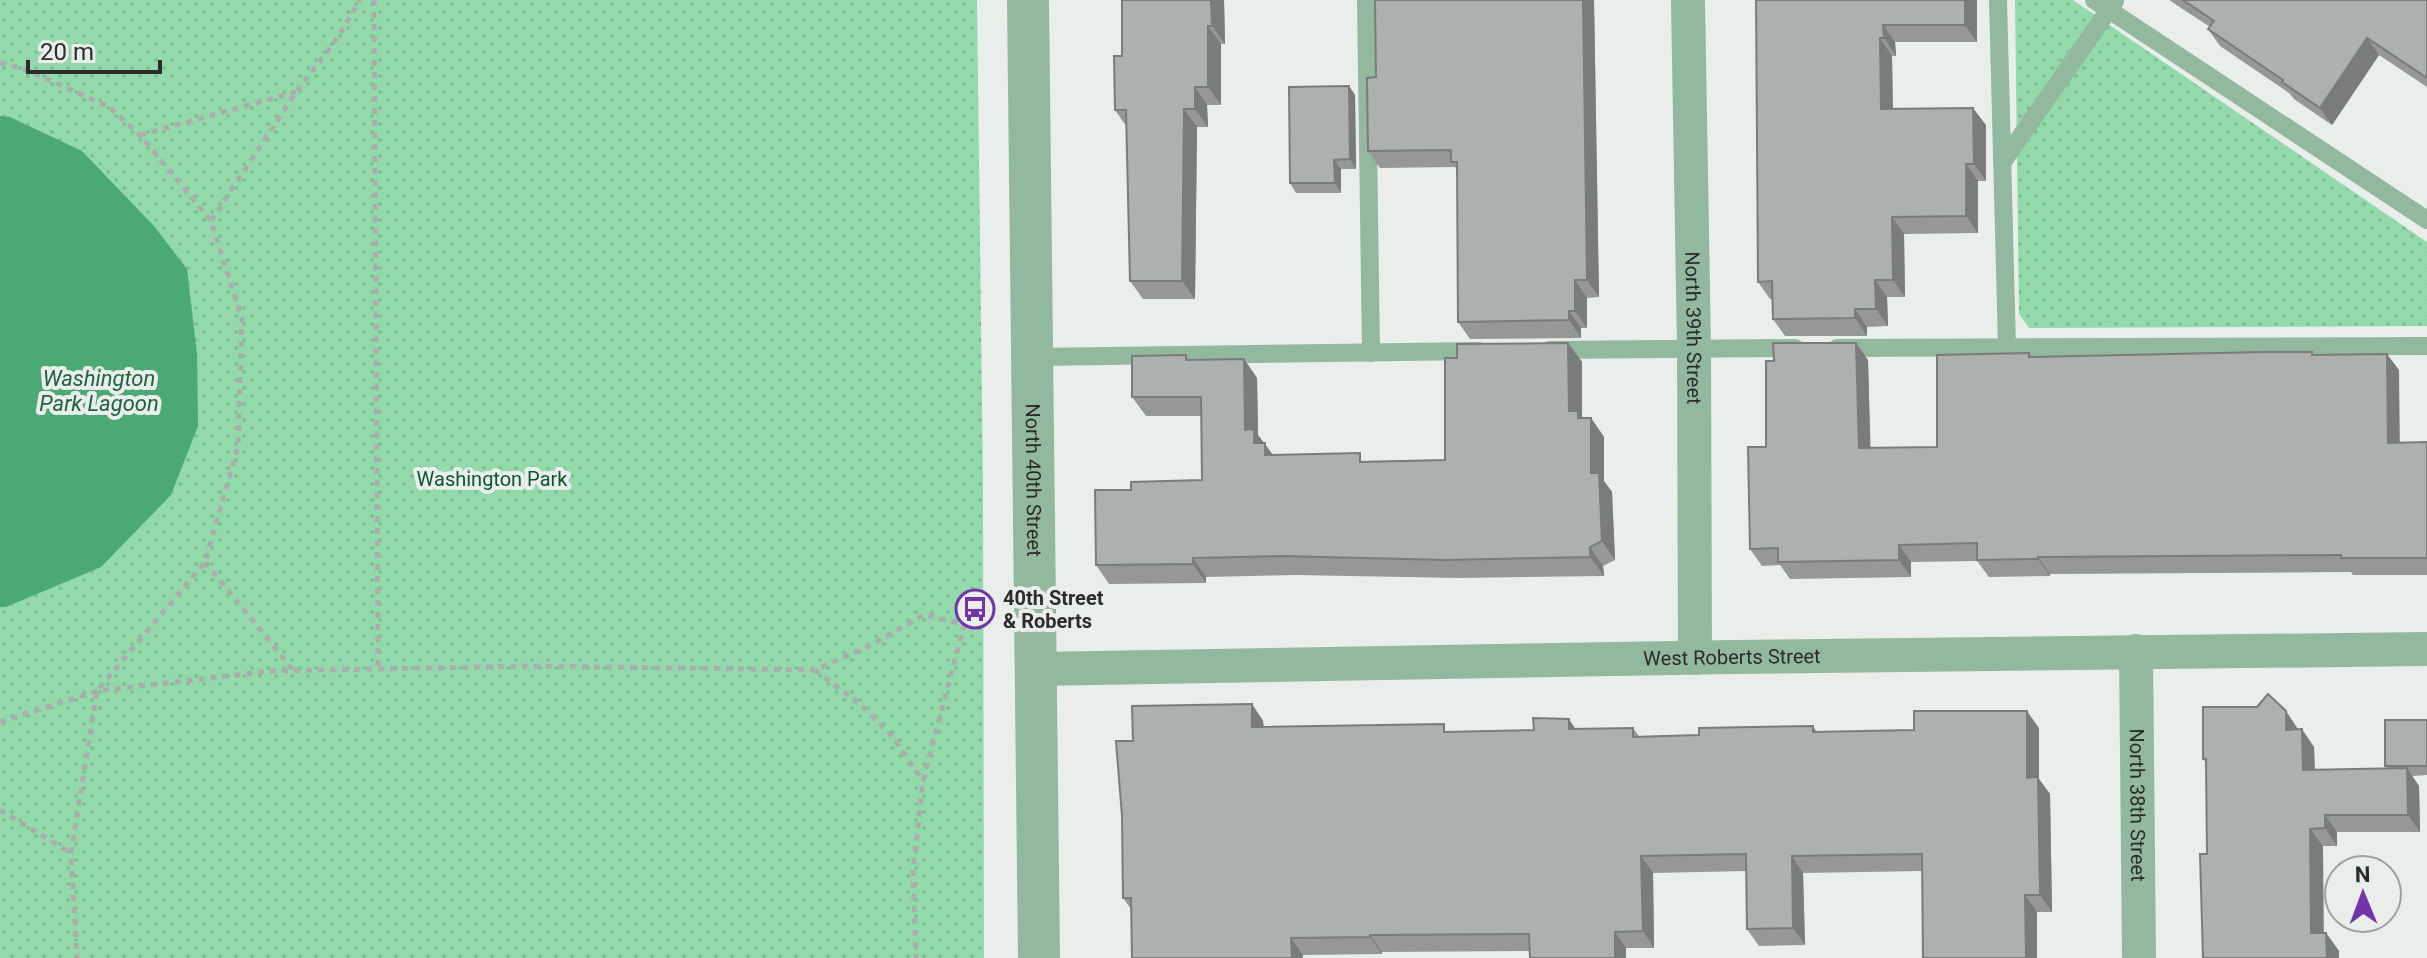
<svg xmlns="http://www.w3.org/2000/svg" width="2427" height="958" font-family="Roboto,sans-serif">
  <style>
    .park { fill: url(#park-dots) }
    .water { fill: #4baa73 }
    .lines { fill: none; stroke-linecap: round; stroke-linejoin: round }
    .path { stroke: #aaadab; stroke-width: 5; stroke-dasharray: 6 6; stroke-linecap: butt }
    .service { stroke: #92b89e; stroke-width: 18 }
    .minor { stroke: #92b89e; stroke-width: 34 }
    .tertiary { stroke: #92b89e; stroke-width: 42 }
    .wall { fill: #959896 }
    .shaded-wall { fill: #797c7a }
    .building { fill: #adb1ae; stroke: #797c7a; stroke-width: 2 }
    .labels { text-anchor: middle; stroke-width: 8; stroke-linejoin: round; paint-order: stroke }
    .street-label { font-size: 20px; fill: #2b2c2b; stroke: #eaeeeb }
    .park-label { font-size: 20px; fill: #0c5531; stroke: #eaeeeb }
    .poi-label { font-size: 20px; font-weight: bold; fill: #2b2c2b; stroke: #eaeeeb; text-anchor: start }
    .water-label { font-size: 22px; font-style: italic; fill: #1f633d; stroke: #eaeeeb }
  </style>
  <defs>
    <pattern id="park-dots" width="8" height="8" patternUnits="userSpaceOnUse" patternTransform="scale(2)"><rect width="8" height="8" fill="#92daab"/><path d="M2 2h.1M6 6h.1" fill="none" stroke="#7ebb93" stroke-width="1.8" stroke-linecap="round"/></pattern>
  </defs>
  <rect width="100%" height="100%" fill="#eaeeeb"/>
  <!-- park -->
  <g class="park">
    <polygon points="0,0 977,0 983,485 984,958 0,958"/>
    <polygon points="2015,0 2073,0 2427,242 2427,326 2029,328 2019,314"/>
  </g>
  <!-- water -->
  <polygon class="water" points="0,116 10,117 82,151 154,226 187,269 197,354 198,426 171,495 101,567 6,607 0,607"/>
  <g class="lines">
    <!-- path -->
    <g class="path">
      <polyline points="374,0 378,669"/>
      <polyline points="0,63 22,68 109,107 140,135 211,221 242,319 238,446 205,562 97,691 71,853 77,958"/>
      <polyline points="140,135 296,92"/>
      <polyline points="211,221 296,92 338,37 360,0"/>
      <polyline points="205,562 293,670"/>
      <polyline points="815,670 861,705 892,736 922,780"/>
      <polyline points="0,722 97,691 271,671 532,666 815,670 871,645 925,614 964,625 923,781 913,872 916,958"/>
      <polyline points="0,810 71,853"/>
    </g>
    <!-- service -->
    <g class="service">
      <polyline points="1366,0 1371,353"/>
      <polyline points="1998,0 2007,347"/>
      <polyline points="2094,0 2427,220"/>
      <polyline points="2002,163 2115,1"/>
      <polyline points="1837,348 2427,346"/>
      <polyline points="1549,350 1795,348"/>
      <polyline points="1034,357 1479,351"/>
    </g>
    <!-- minor -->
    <g class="minor">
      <path id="s1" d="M1688,0L1694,348L1695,658"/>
      <path id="s2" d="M2136,651L2139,958"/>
      <path id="s3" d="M1036,669L1734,657L2427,649"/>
    </g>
    <!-- tertiary -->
    <path class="tertiary" id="s4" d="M1028,0L1039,958"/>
  </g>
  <!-- wall -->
  <g class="wall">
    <polygon points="1122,0 1224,0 1225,44 1221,44 1221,105 1207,105 1208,127 1197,127 1195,299 1143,299 1130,281 1126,126 1115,110 1122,56"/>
    <polygon points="1373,0 1594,0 1599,297 1587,298 1587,328 1581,328 1581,338 1470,339 1458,322 1457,170 1455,167 1380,168 1368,151 1376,77 1375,3"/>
    <polygon points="1756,0 1977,0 1977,42 1895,42 1896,56 1892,56 1893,109 1986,125 1986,181 1978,181 1978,233 1904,234 1905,297 1887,297 1888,326 1867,327 1867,336 1785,336 1773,319 1772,299 1770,299 1758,282"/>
    <polygon points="2169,0 2427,0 2427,87 2379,55 2332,125 2294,99 2289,93 2220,46 2208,29 2210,27"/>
    <polygon points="1349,86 1355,95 1356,169 1341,169 1341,193 1296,193 1290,183"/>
    <polygon points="1568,343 1582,362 1582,417 1591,418 1604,437 1604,481 1612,492 1615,560 1603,566 1604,576 1459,578 1297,575 1206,577 1206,583 1109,584 1096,565 1131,490 1202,480 1201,416 1146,416 1132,397 1186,355 1189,360 1244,359 1257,378 1258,435 1273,455 1366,461 1445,460 1457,358"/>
    <polygon points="2312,352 2314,355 2399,370 2399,442 2427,442 2427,575 2353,575 2351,572 2050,574 2050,576 1989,577 1977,561 1911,562 1911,577 1790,579 1780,565 1762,566 1750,549 1766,447 1774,361 1868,360 1870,448 1937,447 2029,353 2032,357"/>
    <polygon points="1252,704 1263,721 1264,727 1449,732 1633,728 1639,736 1699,735 1813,726 1817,732 2039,728 2039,779 2050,794 2052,912 2037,912 2037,958 1923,958 1922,871 1803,873 1805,945 1759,946 1747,929 1746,871 1653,873 1654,948 1626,948 1626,958 1530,958 1530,951 1382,952 1382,954 1303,955 1131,909 1123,898 1133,741"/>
    <polygon points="2427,720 2427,775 2412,776 2419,786 2420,832 2337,832 2337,846 2323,846 2323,933 2326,933 2339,951 2207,854 2206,763 2203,759 2298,729 2314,747 2315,770 2387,768 2385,766"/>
  </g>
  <!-- shaded-wall -->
  <g class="shaded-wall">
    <polygon points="1211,0 1224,0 1225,44 1212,26"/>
    <polygon points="1583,0 1594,0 1599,297 1587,280"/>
    <polygon points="1965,0 1977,0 1977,42 1965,25"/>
    <polygon points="1883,25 1895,42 1896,56 1884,38"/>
    <polygon points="1208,26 1221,44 1221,105 1208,87"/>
    <polygon points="1880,38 1892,56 1893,126 1881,109"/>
    <polygon points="2367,38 2379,55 2332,125 2320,108"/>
    <polygon points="1349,86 1355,95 1356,169 1350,159"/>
    <polygon points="1195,87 1207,105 1208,127 1195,109"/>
    <polygon points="1973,108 1986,125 1986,181 1974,164"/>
    <polygon points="1184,109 1197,127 1195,299 1182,281"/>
    <polygon points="1334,160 1341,169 1341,193 1335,183"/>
    <polygon points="1966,164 1978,181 1978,233 1966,216"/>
    <polygon points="1892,217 1904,234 1905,297 1893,280"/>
    <polygon points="1575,280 1587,298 1587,328 1575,311"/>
    <polygon points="1875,280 1887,297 1888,326 1876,309"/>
    <polygon points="1855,309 1867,327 1867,336 1855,318"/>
    <polygon points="1569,311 1581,328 1581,338 1569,320"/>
    <polygon points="1568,343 1582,362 1582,417 1591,429 1591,418 1604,437 1604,481 1612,492 1615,560 1602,541 1591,473 1569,411"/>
    <polygon points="1856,343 1868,360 1871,465 1859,448"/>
    <polygon points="2387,354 2399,370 2400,460 2388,443"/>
    <polygon points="1244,359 1257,378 1258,435 1278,462 1268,462 1245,430"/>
    <polygon points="1899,545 1911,562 1911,577 1899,560"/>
    <polygon points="1590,547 1603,566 1604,576 1590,557"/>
    <polygon points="2038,557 2050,574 2050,576 2038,559"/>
    <polygon points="1193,558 1206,577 1206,583 1193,564"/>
    <polygon points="1252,704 1263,721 1264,744 1252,727"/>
    <polygon points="2027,711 2039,728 2039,779 2050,794 2052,912 2040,895 2027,778"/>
    <polygon points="2286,711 2298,729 2286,730"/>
    <polygon points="1569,719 1580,736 1569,729"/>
    <polygon points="2302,729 2314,747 2315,788 2303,770"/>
    <polygon points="2407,768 2419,786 2420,832 2408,815"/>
    <polygon points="2325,815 2337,832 2337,846 2325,828"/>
    <polygon points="2310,829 2323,846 2324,951 2311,933"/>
    <polygon points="1641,856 1653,873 1654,948 1643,931"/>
    <polygon points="1792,856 1803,873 1805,945 1793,928"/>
    <polygon points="2025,895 2037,912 2037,958 2026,958"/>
    <polygon points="1615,932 1626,948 1626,958 1615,958"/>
    <polygon points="2326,933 2339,951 2339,958 2327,958"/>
    <polygon points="1370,935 1382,952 1382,954 1370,937"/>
    <polygon points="1291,938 1303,955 1303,958 1292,958"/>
  </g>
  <!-- building -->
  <g class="building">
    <polygon points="1122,0 1211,0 1212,26 1208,26 1208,87 1195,87 1195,109 1184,109 1182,281 1130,281 1126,110 1115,110 1114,56 1122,56"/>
    <polygon points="1375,0 1583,0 1587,280 1575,280 1575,311 1569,311 1569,320 1458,322 1457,162 1451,162 1451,150 1368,151 1367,78 1376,77"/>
    <polygon points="1756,0 1965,0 1965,25 1883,25 1884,38 1880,38 1881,109 1973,108 1974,164 1966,164 1966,216 1892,217 1893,280 1875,280 1876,309 1855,309 1855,318 1773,319 1772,281 1758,282"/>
    <polygon points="2183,0 2427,0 2427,78 2367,38 2320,108 2282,82 2283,80 2208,29 2214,21"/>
    <polygon points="1349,86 1350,159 1334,160 1335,183 1290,183 1289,87"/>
    <polygon points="1568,343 1569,411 1578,411 1578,418 1591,418 1591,473 1599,473 1602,541 1590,547 1590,557 1446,560 1283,556 1193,558 1193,564 1096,565 1095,490 1131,490 1131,482 1202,480 1201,397 1132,397 1132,356 1186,355 1186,360 1244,359 1245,430 1254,429 1254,443 1265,443 1265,455 1360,453 1360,462 1445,460 1445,358 1457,358 1457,344"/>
    <polygon points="1773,343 1856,343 1859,448 1937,447 1937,355 2029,353 2029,357 2264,352 2312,352 2312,355 2387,354 2388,443 2427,442 2427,558 2341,558 2341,555 2038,557 2038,559 1977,560 1977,543 1899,545 1899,560 1778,562 1778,548 1750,549 1748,447 1766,447 1766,361 1774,361"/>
    <polygon points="2268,694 2286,711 2286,730 2302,729 2303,770 2407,768 2408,815 2325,815 2325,828 2310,829 2311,933 2326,933 2327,958 2203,958 2200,854 2207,854 2206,759 2203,759 2203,707 2257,707"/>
    <polygon points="1252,704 1252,727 1444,724 1444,732 1534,730 1533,718 1569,719 1569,729 1633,728 1633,737 1699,735 1699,728 1813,726 1813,732 1914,730 1914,711 2027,711 2027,778 2038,777 2040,895 2025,895 2026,958 1923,958 1922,854 1792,856 1793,928 1747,929 1746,854 1641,856 1643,931 1615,932 1615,958 1530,958 1529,934 1370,935 1370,937 1291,938 1292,958 1132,958 1131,898 1123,898 1122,816 1116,741 1133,741 1132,706"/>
    <rect x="2385" y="720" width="42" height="46"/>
  </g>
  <!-- icons -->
  <defs>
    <g id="bus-ring" transform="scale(2)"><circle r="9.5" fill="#eaeeeb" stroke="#7334a9" stroke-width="1.5"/><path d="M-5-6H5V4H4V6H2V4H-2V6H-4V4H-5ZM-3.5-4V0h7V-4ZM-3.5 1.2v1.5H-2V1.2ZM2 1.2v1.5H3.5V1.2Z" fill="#7334a9"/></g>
  </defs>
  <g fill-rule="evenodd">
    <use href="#bus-ring" x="975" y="609"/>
  </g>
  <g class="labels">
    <!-- street labels -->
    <g class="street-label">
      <text dy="7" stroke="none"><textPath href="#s1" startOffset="328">North 39th Street</textPath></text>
      <text dy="7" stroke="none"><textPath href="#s4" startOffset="480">North 40th Street</textPath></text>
      <text dy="7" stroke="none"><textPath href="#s3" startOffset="696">West Roberts Street</textPath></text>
      <text dy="7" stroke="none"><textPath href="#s2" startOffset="154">North 38th Street</textPath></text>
    </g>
    <!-- park labels -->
    <g class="park-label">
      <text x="492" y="486">Washington Park</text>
    </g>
    <!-- poi labels -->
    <g class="poi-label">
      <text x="1003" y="605">40th Street<tspan x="1003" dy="23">&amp; Roberts</tspan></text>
    </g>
    <!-- water labels -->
    <g class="water-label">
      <text x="99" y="386">Washington<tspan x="99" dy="25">Park Lagoon</tspan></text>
    </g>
  </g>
  <!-- north arrow -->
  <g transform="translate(2363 894) rotate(359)"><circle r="38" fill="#eaeeeb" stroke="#9ea09e" stroke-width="2"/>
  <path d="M0-6L14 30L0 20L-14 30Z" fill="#7334a9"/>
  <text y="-12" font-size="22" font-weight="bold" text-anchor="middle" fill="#2b2c2b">N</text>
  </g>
  <!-- scale -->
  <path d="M28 60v12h132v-12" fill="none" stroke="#2b2c2b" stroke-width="4"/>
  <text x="40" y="60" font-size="24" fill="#2b2c2b" stroke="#eaeeeb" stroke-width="6" paint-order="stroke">20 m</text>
</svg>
